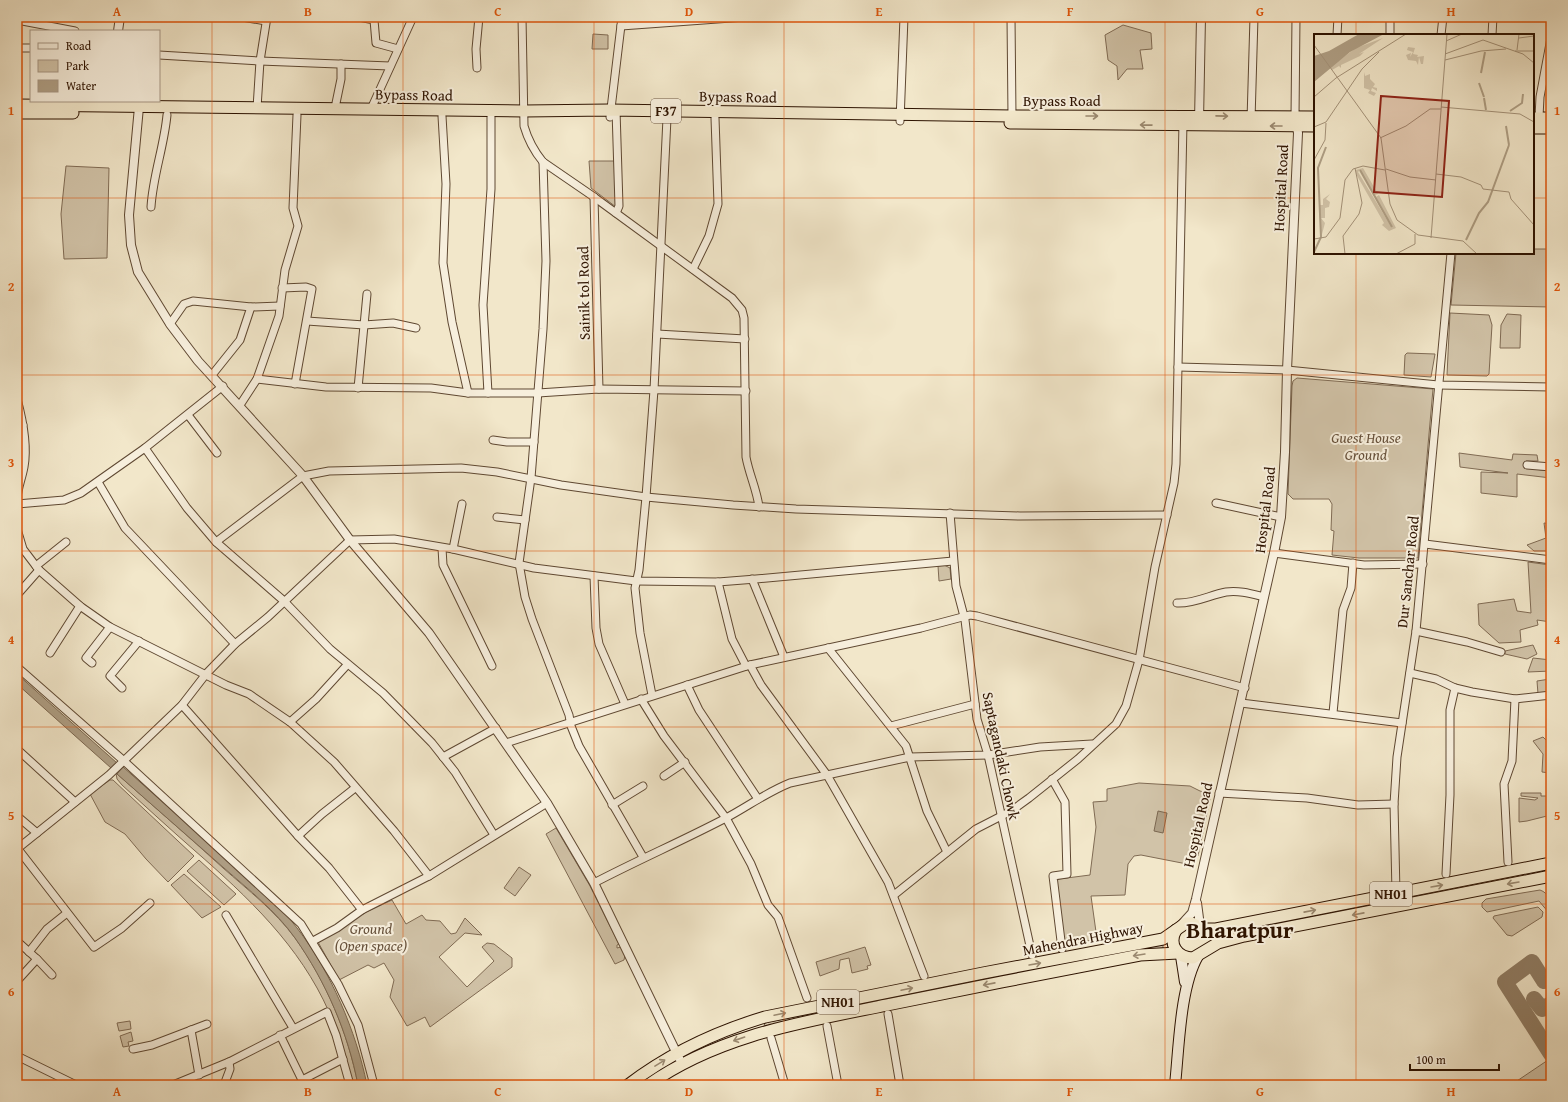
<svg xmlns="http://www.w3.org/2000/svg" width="1568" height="1102" font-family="'Gentium Book Plus',serif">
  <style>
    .green { fill: #d1c3a8; stroke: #806b54 }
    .water { fill: #af9f85; stroke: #7b6750 }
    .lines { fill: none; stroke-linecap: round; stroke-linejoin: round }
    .taxiway { stroke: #907d65; stroke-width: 16 }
    .minor-casing { stroke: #5f4832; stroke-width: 9 }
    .tertiary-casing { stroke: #5f4832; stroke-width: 10 }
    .secondary-casing { stroke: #2e1300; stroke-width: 12 }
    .trunk-casing { stroke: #2e1300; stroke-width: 13 }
    .minor { stroke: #f7efdd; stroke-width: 7 }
    .tertiary { stroke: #f7efdd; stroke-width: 8 }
    .secondary { stroke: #f7efdd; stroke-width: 10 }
    .trunk { stroke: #f2e7ca; stroke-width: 11 }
    .oneway { stroke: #9a886f }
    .grid { fill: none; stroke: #df560b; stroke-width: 1; stroke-opacity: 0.55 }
    .labels { text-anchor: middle; stroke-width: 4; stroke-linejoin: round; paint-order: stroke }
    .shield { fill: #f7efdd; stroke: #6a5542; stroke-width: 1 }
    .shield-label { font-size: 14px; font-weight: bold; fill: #2e1300 }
    .street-label { font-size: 15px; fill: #2e1300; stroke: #f7efdd }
    .park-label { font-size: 15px; font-style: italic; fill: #67513b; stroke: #f7efdd }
    .town-label { font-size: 23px; font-weight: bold; fill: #2e1300; stroke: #f7efdd }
    .inset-river { fill: none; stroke: #af9f85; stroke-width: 2 }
    .inset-road { fill: none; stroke: #a49279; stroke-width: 1 }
    .view { fill: #8f2418; fill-opacity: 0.15; stroke: #8f2418; stroke-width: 2 }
    .inset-edge { fill: none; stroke: #2e1300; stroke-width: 2 }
    .neatline { fill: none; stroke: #df560b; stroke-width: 1.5 }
    .grid-label { font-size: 13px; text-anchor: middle; font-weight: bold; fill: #df560b }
  </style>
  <rect width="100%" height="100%" fill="#f2e7ca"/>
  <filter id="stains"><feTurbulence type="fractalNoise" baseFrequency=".005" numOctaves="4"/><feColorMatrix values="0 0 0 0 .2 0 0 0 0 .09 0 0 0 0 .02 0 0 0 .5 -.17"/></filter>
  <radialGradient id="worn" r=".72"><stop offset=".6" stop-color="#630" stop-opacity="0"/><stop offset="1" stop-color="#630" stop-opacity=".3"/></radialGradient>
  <!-- green -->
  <g class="green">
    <polygon points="1123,25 1151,33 1152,49 1140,50 1143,69 1127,69 1118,80 1117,66 1108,60 1105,35"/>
    <polygon points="593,34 608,35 608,49 592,49"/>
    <polygon points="589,161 616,161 616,207 591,188"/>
    <polygon points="66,166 109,168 107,258 64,259 61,214"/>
    <polygon points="1533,249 1551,249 1551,307 1451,305 1456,253 1533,253"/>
    <polygon points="1450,313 1489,315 1492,325 1489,374 1487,376 1447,375"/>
    <polygon points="1507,314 1521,315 1520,348 1500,348 1501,325"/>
    <polygon points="1407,353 1435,354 1431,377 1404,375 1405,355"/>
    <polygon points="1297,378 1433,389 1418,558 1359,558 1332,555 1334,531 1331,530 1332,504 1329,499 1293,499 1288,494 1292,386 1293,381"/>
    <polygon points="1459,453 1512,460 1513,454 1537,455 1538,461 1526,461 1525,468 1551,471 1551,478 1517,474 1517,497 1481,493 1481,472 1508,473 1460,467"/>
    <polygon points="1544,523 1551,524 1551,551 1534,551 1527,545 1546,538"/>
    <polygon points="1528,562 1550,565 1551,622 1537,620 1538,625 1520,630 1521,642 1499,643 1479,625 1478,604 1514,599 1517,611 1531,613"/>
    <polygon points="944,565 950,568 951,579 939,581 938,566"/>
    <polygon points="1533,645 1537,654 1527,659 1505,654 1505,651"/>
    <polygon points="1533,658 1551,660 1551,671 1528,672"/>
    <polygon points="1550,679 1551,693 1538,694 1537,681"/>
    <polygon points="1543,737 1551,745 1550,773 1542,772 1543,754 1533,741"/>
    <path d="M116,773C152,805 188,836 223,868C248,890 275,911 295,938C326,981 348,1033 358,1085H352C344,1061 339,1035 329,1012C300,946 248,897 194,850C170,829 146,807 122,785L117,779Z"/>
    <polygon points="110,780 113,780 194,856 168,882 146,859 125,834 105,822 90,794"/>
    <polygon points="1139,783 1190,786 1200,791 1211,794 1198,856 1189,854 1187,864 1141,855 1134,856 1128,864 1125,895 1091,896 1097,939 1064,946 1057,881 1059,879 1090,875 1096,827 1093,802 1107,801 1107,789"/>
    <polygon points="1521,793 1541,793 1541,796 1551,796 1551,815 1527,821 1519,822 1519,798 1535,800 1538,798 1521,796"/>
    <polygon points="556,828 590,886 619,944 617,945 617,948 621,947 625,955 624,960 615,964 546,834"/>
    <polygon points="199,860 236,894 224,905 187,871"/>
    <polygon points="519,867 531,875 515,896 504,888"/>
    <polygon points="184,874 221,907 202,918 171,885"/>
    <path d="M1540,890C1549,893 1551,902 1551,911L1549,913L1539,901L1487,912L1482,907V903L1486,899Z"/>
    <polygon points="392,900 406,924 422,915 426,920 440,921 451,934 456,933 465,918 482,935 465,933 439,957 467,987 494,961 482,947 487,943 494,944 512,958 512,967 430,1027 425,1017 407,1026 390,997 394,980 384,963 374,968 368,965 339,980 318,942 362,914"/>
    <polygon points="1538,907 1543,912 1542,917 1512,936 1507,935 1493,918 1494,916"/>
    <polygon points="1163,943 1163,948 1004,977 765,1026 764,1023"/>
    <polygon points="865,947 871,965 867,966 868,969 852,973 849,958 840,960 839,969 820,976 816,962"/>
    <polygon points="130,1021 131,1029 119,1031 117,1023"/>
    <polygon points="131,1032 133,1041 128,1042 129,1046 123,1047 120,1036"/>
    <polygon points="1551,1058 1551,1085 1511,1085"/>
  </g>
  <!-- water -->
  <g class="water">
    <polygon points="17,674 117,763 111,768 17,684"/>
    <path d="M123,767C158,798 193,829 228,860C251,881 278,902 297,928C331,972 356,1031 367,1085H358C348,1033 326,982 295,938C276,911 249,890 224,868C188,837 153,805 117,774Z"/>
    <polygon points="1158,811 1167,813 1163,833 1154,831"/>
  </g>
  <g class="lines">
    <!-- taxiway -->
    <g class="taxiway">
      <polyline points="1551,976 1544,981 1532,962 1505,982 1551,1054"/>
      <polyline points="1534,999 1542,1009 1551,1004"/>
    </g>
    <!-- minor casing -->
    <g class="minor-casing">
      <g id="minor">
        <polyline points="242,17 266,21"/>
        <polyline points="359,17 374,20 376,43 398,49"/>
        <path d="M522,17L524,126C528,140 534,151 543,162L594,197L732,298L742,310L744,318L746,457C749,474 757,490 759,507"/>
        <polyline points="1011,17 1012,116"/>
        <polyline points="1390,17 1390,35"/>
        <polyline points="17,20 75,31"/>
        <polyline points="621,26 745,17"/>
        <polyline points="1337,35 1338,17"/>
        <polyline points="1441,35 1443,17"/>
        <polyline points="1492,35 1493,17"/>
        <polyline points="17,48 31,48"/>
        <polyline points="159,55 260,61 390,66"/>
        <polyline points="477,68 476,49 479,17"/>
        <polyline points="257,108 260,61 267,17"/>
        <polyline points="335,108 341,79 341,64"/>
        <polyline points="371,109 413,17"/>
        <polyline points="442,116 446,184 443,263 452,322 468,393"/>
        <polyline points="610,117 622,17"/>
        <polyline points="1295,117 1296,17"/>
        <polyline points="1539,117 1540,97 1551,38"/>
        <polyline points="1251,120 1254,17"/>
        <polyline points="900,121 904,17"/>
        <polyline points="543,162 546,261 543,329 531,478 519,563 525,597 532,619 569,715 571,726 579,746 643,857"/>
        <polyline points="594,197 599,389"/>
        <path d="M151,207C153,175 164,147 167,115"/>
        <polyline points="616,213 619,206 616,110"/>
        <polyline points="693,269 709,236 718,204 715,118"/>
        <polyline points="282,288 306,287 312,289 295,384"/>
        <polyline points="307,321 364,325 393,323 416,328"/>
        <polyline points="170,324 184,304 193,301 251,307 280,306"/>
        <polyline points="657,334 745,339"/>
        <polyline points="1178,367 1287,370 1438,385 1551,387"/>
        <polyline points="212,375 240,340 251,307"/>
        <polyline points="257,379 326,387 431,388 468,393 538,393 599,389 746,391"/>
        <polyline points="358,388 367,294"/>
        <polyline points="488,393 483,305 491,189 491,117"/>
        <path d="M17,399C23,421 28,445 24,467C22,478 18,487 17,498"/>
        <polyline points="240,405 257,379 279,316 285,270 298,226 293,208 297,115"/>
        <polyline points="188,415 217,453"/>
        <polyline points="17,431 23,425"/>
        <polyline points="493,440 507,442 534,442"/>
        <polyline points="145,448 187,508 216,542 284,601 330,649 383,693 432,743 455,772 494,835"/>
        <polyline points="1527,465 1551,467"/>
        <polyline points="98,482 125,528 235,644"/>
        <polyline points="1216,503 1281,517"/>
        <polyline points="17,504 64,500 81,493 145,448 223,386"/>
        <polyline points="950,513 956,586 965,620 977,719 988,755 1032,955"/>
        <polyline points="497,517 525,520"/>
        <polyline points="17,529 23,549 39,570 80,606 110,627 226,685 249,694 290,722 334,762 394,831 429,876"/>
        <polyline points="216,542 303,476 329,471 461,468 497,472 561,485 646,497 733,505 796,509 1020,516 1167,515"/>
        <polyline points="1425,544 1551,560"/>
        <polyline points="442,548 443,565 492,666"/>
        <polyline points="453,549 462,504"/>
        <polyline points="1274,553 1364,565 1423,564"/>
        <polyline points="36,566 66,542"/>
        <polyline points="594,576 596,628 599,644 625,704"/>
        <polyline points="752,579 784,657"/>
        <polyline points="718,582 732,639 746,666"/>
        <polyline points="17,595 39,570"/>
        <path d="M1177,603C1194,604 1210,595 1226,592C1239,590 1252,594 1264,597"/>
        <polyline points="1416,631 1467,642 1501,652"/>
        <polyline points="828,648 906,746 927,811 947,852"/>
        <polyline points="50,653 80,606"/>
        <polyline points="92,663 86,658 110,627"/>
        <polyline points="750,665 761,685 827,775 888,882 924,976"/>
        <polyline points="17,667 124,761 301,924 338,984 358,1025 374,1085"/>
        <polyline points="1410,673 1436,679 1455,688 1472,692 1515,699 1551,695"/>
        <polyline points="687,685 699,710 758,799"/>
        <polyline points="122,688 110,676 139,641"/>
        <polyline points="652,695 640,633 635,588 639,570 646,497 654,390 667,118"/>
        <polyline points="641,699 664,736 726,818 751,864 768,905 778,917 807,998"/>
        <polyline points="1241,703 1402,723"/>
        <polyline points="182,705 298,836 329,868 362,910 429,876 547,803"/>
        <polyline points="1333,713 1343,610 1351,588 1353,563"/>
        <polyline points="290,722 316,699 347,665"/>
        <polyline points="891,726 975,704"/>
        <polyline points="506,743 750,665 921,628 970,615 977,616 1245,688"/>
        <polyline points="17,749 75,802"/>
        <polyline points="443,757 496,728"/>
        <polyline points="664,776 685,762"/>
        <polyline points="1052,779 1065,802 1067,874 1053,876 1062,949"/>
        <polyline points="1219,793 1307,798 1358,805 1394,804"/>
        <polyline points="612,805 643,786"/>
        <polyline points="17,816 37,833"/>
        <polyline points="298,836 322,814 355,788"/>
        <polyline points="17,849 109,775 182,705 206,674 235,644 268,617 350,540 394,539 453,549 534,568 636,581 718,582 756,579 953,561"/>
        <polyline points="18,849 94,947 122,928 150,903"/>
        <polyline points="1508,862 1504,784 1512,761 1515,699"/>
        <polyline points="1446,874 1450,795 1450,710 1455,688"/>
        <path d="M594,883C638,860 682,841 726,818C747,807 767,792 790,783L910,757L988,755L1040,747L1092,744"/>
        <polyline points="1396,893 1394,804 1397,757 1416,631 1451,253"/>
        <polyline points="894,895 976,829 1011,811 1029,798 1078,759 1116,724 1126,706 1139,660 1155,567 1174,483 1176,464 1183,122"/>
        <polyline points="226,915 293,1028"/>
        <polyline points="17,941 37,959 17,981"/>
        <polyline points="313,941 337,928 362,910"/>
        <polyline points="29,952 47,929 67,913"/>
        <polyline points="37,959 52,975"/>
        <polyline points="888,1014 900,1085"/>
        <polyline points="827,1026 838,1085"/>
        <polyline points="191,1030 199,1075"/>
        <polyline points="280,1035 302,1080 343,1059"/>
        <polyline points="771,1038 785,1085"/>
        <polyline points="133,1049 152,1045 207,1024"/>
        <polyline points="17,1056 76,1085"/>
        <polyline points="173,1085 229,1062 327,1012 336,1035 350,1085"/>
        <polyline points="224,1085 230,1069 229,1062"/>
      </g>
    </g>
    <!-- tertiary casing -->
    <g class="tertiary-casing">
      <g id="tertiary">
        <polyline points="118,31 120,17"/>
        <polyline points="139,107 129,215 131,245 138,272 170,324 198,361 303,476 350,540 429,633 547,803 594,883 679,1058"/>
        <polyline points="1199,121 1201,17"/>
        <polyline points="1197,903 1200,926"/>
        <polyline points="1181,925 1192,913 1196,899 1274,553 1281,517 1285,452 1287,370 1298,133 1296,122"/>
      </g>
    </g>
    <!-- secondary casing -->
    <g class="secondary-casing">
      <g id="secondary">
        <polyline points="1181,956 1185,982"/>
        <path d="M1175,1085C1179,1048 1180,987 1198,956"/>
      </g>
    </g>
    <!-- trunk casing -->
    <g class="trunk-casing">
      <g id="trunk">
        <polyline points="17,105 524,111 609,110 1012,116 1315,117"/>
        <polyline points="17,113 73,113"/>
        <polyline points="1533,118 1551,118"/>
        <polyline points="1010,123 1315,126"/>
        <polyline points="1533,128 1551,128"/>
        <path d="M1176,930C1168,944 1177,958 1193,958L1218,943L1244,936L1551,876"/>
        <path d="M628,1085C670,1053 715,1032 765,1017L983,973L1163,939L1186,923H1192L1203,929H1216L1551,863"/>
        <path d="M648,1085C719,1035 803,1022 887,1005C971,988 1056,971 1140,955L1178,953"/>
      </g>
    </g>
    <!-- minor -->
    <use href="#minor" class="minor"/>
    <!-- tertiary -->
    <use href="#tertiary" class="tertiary"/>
    <!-- secondary -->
    <use href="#secondary" class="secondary"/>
    <!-- trunk -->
    <use href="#trunk" class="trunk"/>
  </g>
  <!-- one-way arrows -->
  <defs><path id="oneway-shaft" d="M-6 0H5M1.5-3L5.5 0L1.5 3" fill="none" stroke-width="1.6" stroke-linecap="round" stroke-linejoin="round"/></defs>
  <g class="oneway">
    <use href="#oneway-shaft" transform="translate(1092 116)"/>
    <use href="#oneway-shaft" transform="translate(1222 116) rotate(1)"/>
    <use href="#oneway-shaft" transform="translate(1146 125) rotate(-179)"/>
    <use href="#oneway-shaft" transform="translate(1276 126) rotate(-180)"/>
    <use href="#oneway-shaft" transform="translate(1513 883) rotate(170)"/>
    <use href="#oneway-shaft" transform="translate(1437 886) rotate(-10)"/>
    <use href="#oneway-shaft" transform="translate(1310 911) rotate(-11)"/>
    <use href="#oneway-shaft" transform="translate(1358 914) rotate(169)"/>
    <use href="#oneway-shaft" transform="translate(1139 955) rotate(171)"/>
    <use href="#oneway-shaft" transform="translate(1035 964) rotate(-10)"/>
    <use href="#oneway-shaft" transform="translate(989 984) rotate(169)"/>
    <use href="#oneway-shaft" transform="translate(907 989) rotate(-12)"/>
    <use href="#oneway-shaft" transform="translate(780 1014) rotate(-12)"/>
    <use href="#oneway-shaft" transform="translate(739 1039) rotate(161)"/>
    <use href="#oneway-shaft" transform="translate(660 1063) rotate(-32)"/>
  </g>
  <!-- grid -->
  <path class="grid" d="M212,17V1085M403,17V1085M594,17V1085M784,17V1085M974,17V1085M1165,17V1085M1356,17V35M17,198H1315M1533,198H1551M1356,253V1085M17,375H1551M17,551H1551M17,727H1551M17,904H1551"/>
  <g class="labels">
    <!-- shield labels -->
    <g class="shield">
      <rect x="651" y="99" width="30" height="24" rx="3"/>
      <rect x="1370" y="882" width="42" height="24" rx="3"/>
      <rect x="817" y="990" width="42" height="24" rx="3"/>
    </g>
    <g class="shield-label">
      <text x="666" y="116">F37</text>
      <text x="1391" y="899">NH01</text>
      <text x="838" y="1007">NH01</text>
    </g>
    <!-- street labels -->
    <g class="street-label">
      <text transform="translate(414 95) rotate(1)" y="5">Bypass Road</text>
      <text transform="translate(738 97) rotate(1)" y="5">Bypass Road</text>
      <text x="1062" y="106">Bypass Road</text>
      <text transform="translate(1281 188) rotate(-87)" y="5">Hospital Road</text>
      <text transform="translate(584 293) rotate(-91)" y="5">Sainik tol Road</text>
      <text transform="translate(1265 510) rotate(-83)" y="5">Hospital Road</text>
      <text transform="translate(1408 572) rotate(-84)" y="5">Dur Sanchar Road</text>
      <text transform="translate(1001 756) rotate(78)" y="5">Saptagandaki Chowk</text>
      <text transform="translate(1198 825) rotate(-77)" y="5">Hospital Road</text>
      <text transform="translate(1083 939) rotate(-11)" y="5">Mahendra Highway</text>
    </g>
    <!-- park labels -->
    <g class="park-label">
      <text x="1366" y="443">Guest House<tspan x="1366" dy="17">Ground</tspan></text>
      <text x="371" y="934">Ground<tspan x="371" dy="17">(Open space)</tspan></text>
    </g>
    <!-- town labels -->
    <g class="town-label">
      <text x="1240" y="938">Bharatpur</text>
    </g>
  </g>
  <!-- overview -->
  <g transform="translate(1314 34)">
    <rect width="220" height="220" fill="#f2e7ca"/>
    <path d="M69,4L45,20L50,18L46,22L27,31V34L25,32L18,36L16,33L42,14ZM94,13L101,14L99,20L104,21L103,23L110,22L109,30H107L105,23L104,31L102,27L94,26L92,21L97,19L96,23L99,18L93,16ZM50,38L51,42L56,40V45L61,50L59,53L63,54V57L58,54L57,57L62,59L60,62L54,59L56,56L50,54ZM49,134L64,160L61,161L46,136L44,138L78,194L62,163L65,161L82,194L75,197L68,191L70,189L42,140V136ZM16,160L12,165L16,168L15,173L11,174V184H7L11,189L7,204L5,171H9V165Z" fill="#d1c3a8"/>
    <path d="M45,0H70L36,18L0,48V22L15,17Z" fill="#af9f85"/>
    <path class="inset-river" d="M167,39L171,18M165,49L170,63M170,64L172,76M196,77L208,69L209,60M192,92L195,111M46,136L78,193M152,206L165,179L174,168L195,111M0,218L7,203L4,134L12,113"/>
    <path class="inset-road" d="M205,4L220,2M132,7L148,0M0,11L67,104L76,170L83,186L104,201L149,207L163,220M203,16L205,0M201,17H220M131,20L169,6L209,20L220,29M131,26L167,17L192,15M22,44L92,0M0,63L22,44M127,73L206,80L220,88M12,88L48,35L65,18M0,93L12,88M66,104L92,92L116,75H127M220,112V130M0,126L11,106L12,89M72,135L96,143L122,146M122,140L147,143L167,151L169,155L195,158L197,165L220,191M117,204L133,0M0,205L12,203L26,184L31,146L39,135L49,132L71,136M31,220L29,202L45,180L48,169L41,134M82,220L101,210V200"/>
    <path class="view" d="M67,62L135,67L128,163L60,158Z"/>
    <rect width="220" height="220" class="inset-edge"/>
  </g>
  <!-- margin -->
  <rect width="1568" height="1102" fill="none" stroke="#f2e7ca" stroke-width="44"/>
  <!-- legend -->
  <rect x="30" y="30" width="130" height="72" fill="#f7efdd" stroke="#a79785"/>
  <rect x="38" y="43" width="20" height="6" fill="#f7efdd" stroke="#a79785"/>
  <text x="66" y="50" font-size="12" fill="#2e1300">Road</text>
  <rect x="38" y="60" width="20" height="12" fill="#d1c3a8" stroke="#a79785"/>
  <text x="66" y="70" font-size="12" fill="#2e1300">Park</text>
  <rect x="38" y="80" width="20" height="12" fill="#af9f85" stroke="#a79785"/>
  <text x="66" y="90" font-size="12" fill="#2e1300">Water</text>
  <!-- scale -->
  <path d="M1410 1064v6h89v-6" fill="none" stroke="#2e1300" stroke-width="2"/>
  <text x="1416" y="1064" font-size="12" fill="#2e1300" stroke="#f7efdd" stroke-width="3" paint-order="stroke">100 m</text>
  <rect x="22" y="22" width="1524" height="1058" class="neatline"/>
  <g class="grid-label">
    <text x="117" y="16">A</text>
    <text x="308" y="16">B</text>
    <text x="498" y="16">C</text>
    <text x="689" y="16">D</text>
    <text x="879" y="16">E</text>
    <text x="1070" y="16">F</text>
    <text x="1260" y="16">G</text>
    <text x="1451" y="16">H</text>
    <text x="11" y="115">1</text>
    <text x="1557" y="115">1</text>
    <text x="11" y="291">2</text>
    <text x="1557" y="291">2</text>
    <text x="11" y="467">3</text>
    <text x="1557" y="467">3</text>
    <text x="11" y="644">4</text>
    <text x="1557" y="644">4</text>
    <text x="11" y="820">5</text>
    <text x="1557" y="820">5</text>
    <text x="11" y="996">6</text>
    <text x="1557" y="996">6</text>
    <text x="117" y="1096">A</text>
    <text x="308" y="1096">B</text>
    <text x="498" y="1096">C</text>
    <text x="689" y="1096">D</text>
    <text x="879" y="1096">E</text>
    <text x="1070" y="1096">F</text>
    <text x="1260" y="1096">G</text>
    <text x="1451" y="1096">H</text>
  </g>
  <rect width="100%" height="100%" filter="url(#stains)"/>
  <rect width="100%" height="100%" fill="url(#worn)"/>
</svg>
